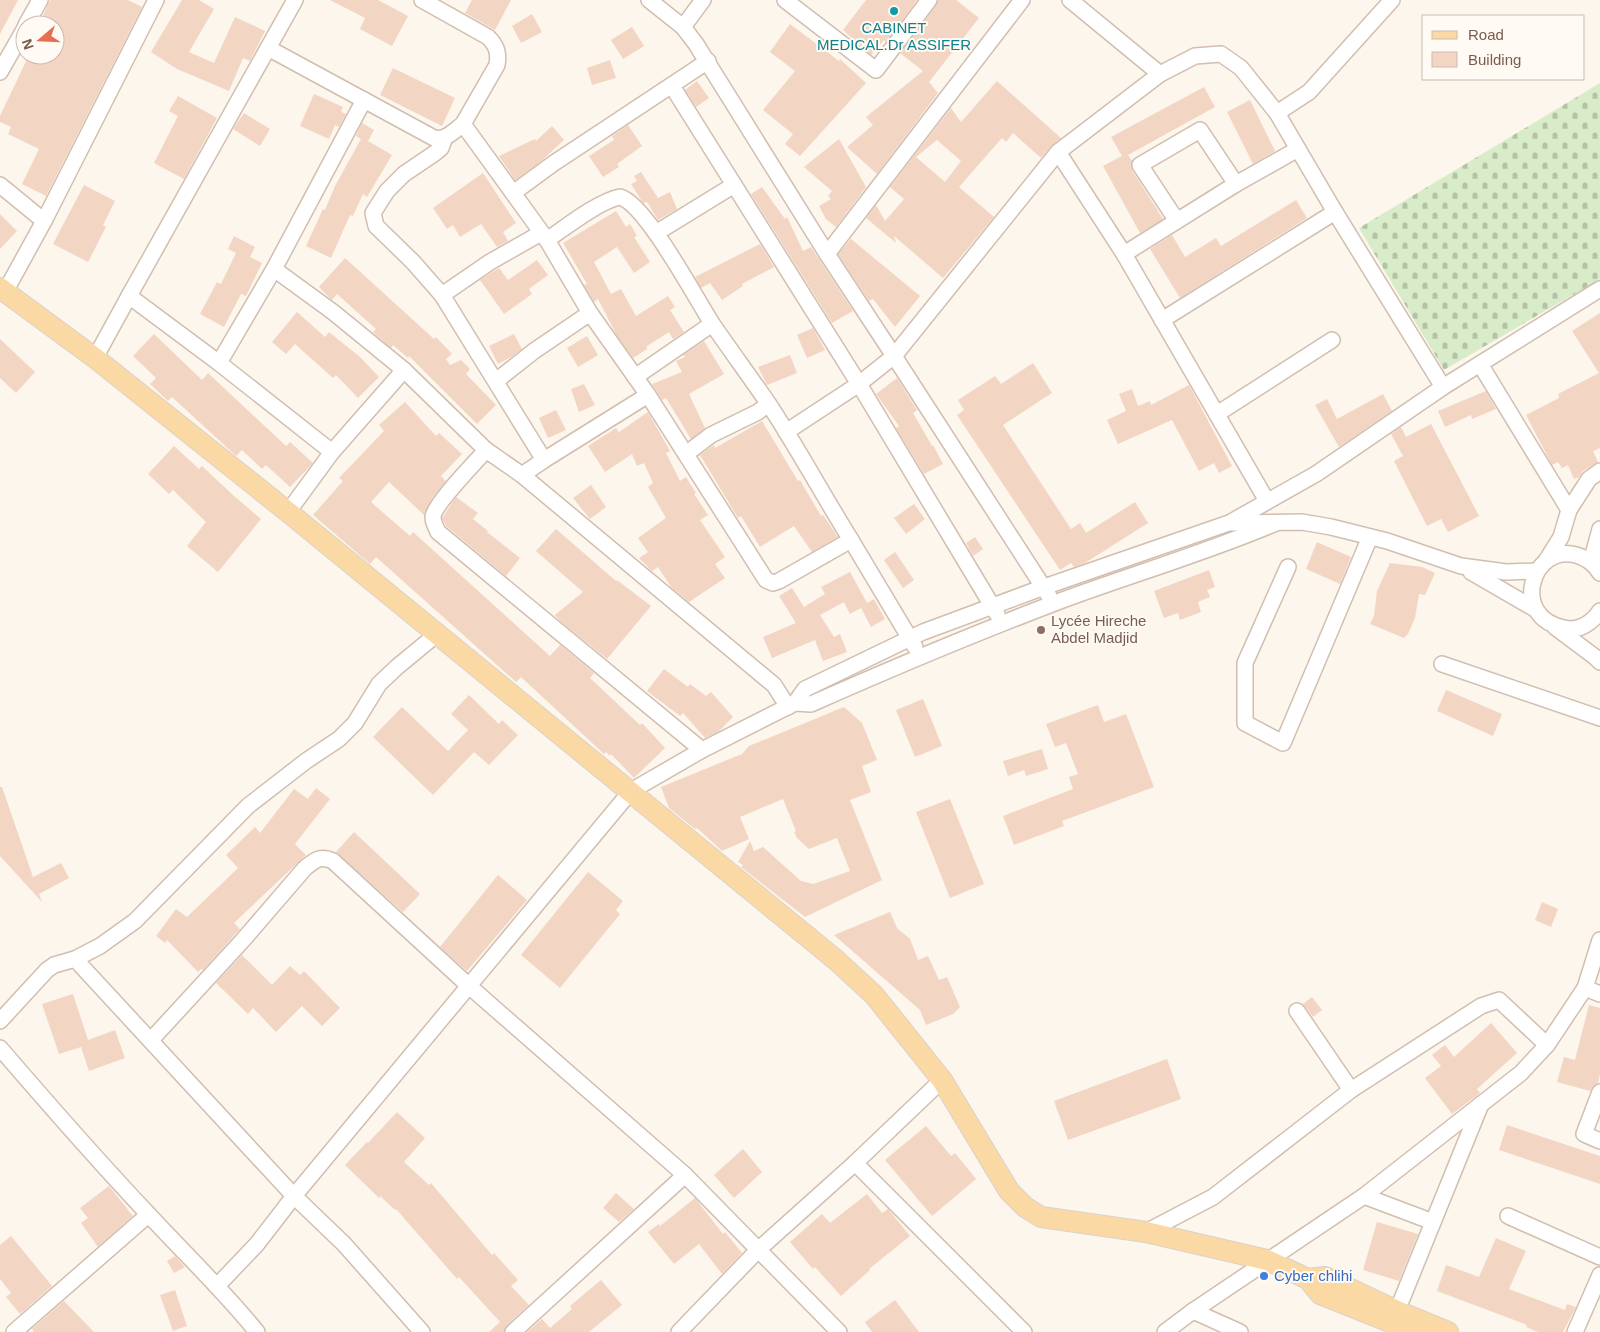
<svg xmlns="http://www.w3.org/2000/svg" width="1600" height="1332" font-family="Helvetica,sans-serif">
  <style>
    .cemetery { fill: url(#cemetery-stones) }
    .building { fill: #f3d5c3; fill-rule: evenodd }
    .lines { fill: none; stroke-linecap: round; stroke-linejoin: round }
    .minor-casing { stroke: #d1beb0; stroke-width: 18 }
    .major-casing { stroke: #dad1cd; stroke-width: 22 }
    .minor { stroke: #fff; stroke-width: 15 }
    .major { stroke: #fbd9a5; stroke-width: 20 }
    .culture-dot { fill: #0f9aa8; stroke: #fffaf3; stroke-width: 2 }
    .education-dot { fill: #8d6e63; stroke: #fffaf3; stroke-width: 2 }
    .shop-dot { fill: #3f7fe0; stroke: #fffaf3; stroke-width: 2 }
    .labels { text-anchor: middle; stroke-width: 4; stroke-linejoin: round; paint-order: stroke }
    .culture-label { font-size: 15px; fill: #0d838f; stroke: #fffaf3 }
    .education-label { font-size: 15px; fill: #785e54; stroke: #fffaf3; text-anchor: start }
    .shop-label { font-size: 15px; fill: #366cbe; stroke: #fffaf3; text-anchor: start }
  </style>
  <defs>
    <pattern id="cemetery-stones" width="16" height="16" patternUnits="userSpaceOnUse" patternTransform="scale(1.25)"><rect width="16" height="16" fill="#d8ecc9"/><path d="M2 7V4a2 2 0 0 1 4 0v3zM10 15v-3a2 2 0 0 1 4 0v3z" fill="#b4c2a5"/></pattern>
  </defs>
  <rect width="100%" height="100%" fill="#fdf6ec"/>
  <!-- cemetery -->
  <polygon class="cemetery" points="1600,83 1600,279 1444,370 1359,228"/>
  <!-- building -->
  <g class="building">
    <polygon points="0,0 18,0 0,34"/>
    <polygon points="50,0 128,0 142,7 46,196 22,184 39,149 8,134 11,127 0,122 0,116 29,55 55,55 55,25 39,25"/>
    <polygon points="182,0 199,0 214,9 189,52 214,63 235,17 265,31 250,61 243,58 229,91 177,69 151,52"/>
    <polygon points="330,0 378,0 408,16 392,46 360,29 365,18"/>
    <polygon points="472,0 511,0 495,30 465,13"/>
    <polygon points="866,0 917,0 886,42 884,40 871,55 843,30"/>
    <polygon points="938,0 956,0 979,18 929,82 938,93 877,174 847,147 873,125 866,117 923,71 900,53 936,6"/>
    <polygon points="532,14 542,32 521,43 512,26"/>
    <polygon points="790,24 839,61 840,59 866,83 800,156 785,144 793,134 763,110 795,71 770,52"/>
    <polygon points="632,27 644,46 623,59 611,40"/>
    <polygon points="610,60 616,78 592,85 587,68"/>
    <polygon points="393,68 455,98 442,126 380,95"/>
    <polygon points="697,81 709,98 696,107 685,90"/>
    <path d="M997,81L1061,138L1051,146L1041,158L1013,133L1006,142L1002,138L959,187L994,217L943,278L894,236L896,243L866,218L876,205L885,221L904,199L890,187L951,108L961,122ZM937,140L961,161L945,182L916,157Z"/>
    <polygon points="1204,87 1215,107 1128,155 1132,161 1132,170 1163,219 1140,233 1103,166 1122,156 1111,137"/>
    <polygon points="314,94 343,107 341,112 346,114 339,127 335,125 329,139 300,126"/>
    <polygon points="178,96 217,118 184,179 154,163 178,116 169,111"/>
    <polygon points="1250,100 1275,151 1253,164 1227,112"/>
    <polygon points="244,113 270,129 260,146 233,129"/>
    <polygon points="362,123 374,130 368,141 392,155 367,197 363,194 353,216 350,215 331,258 306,246 323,209 325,210 335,186 361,139 356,136"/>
    <polygon points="628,125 642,146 617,164 619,167 603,177 589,156 614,140 612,136"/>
    <polygon points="552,126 564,140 540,162 515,180 499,156 535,139 536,141"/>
    <polygon points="839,139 866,187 836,227 826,219 819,206 831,199 828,196 832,191 804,167"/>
    <polygon points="641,172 658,198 670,192 677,209 658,220 647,202 643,203 631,184 637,181 634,176"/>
    <polygon points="483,173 516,223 503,232 508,241 497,247 481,224 460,237 453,225 447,229 433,208"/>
    <polygon points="84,185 115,201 103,225 106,227 88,262 53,244"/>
    <polygon points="762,187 785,219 787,217 803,251 811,247 853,311 832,323 751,194"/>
    <polygon points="1296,200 1307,218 1180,298 1150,249 1172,235 1185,257 1216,238 1221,246"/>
    <polygon points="616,211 626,227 630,224 637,236 634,237 650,262 634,273 617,247 594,262 611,294 621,289 636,316 668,296 675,307 670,310 684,332 673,339 669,332 647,346 647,349 633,358 616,334 598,299 594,302 584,285 587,284 563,243"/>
    <polygon points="0,214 17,231 0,249"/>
    <polygon points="234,236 255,247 250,257 262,263 246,296 241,294 224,327 200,314 217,282 221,284 236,253 228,249"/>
    <polygon points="851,239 920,296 895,327 873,299 869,301 838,254"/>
    <polygon points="760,244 774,267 742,284 743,286 722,300 710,283 701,288 695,277"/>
    <polygon points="345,258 434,339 436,337 452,354 446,359 450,365 461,360 470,369 466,374 496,405 477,424 409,356 408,358 393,345 391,348 373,332 376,329 337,294 332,300 319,287"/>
    <polygon points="537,260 548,275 529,289 532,294 504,314 480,280 499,268 508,280"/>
    <polygon points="297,312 325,337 329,332 360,357 379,377 358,398 336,375 333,378 295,344 286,354 272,342"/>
    <polygon points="1600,313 1600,448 1593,451 1598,462 1583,471 1579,477 1574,479 1568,465 1562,468 1558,462 1552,465 1526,415 1559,398 1558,394 1599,373 1572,331"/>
    <polygon points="813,328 825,350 807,358 797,335"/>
    <polygon points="154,334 202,380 208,373 286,446 290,442 313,463 290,487 266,465 262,469 242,450 236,456 172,397 168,401 150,384 156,378 133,356"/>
    <polygon points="514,334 522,349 511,357 498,364 489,346"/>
    <polygon points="587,336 598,355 578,367 567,348"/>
    <polygon points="0,339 35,372 16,393 0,378"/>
    <polygon points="704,341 724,374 689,394 705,428 691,439 666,398 662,400 652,384 682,372 676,361 685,357 683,355"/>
    <polygon points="790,355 797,373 767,385 758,367"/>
    <polygon points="1033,363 1052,393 1003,425 1071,529 1080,523 1086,533 1135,502 1148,523 1085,563 1074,567 1071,563 1060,570 957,415 964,410 958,400 995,376 1001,384"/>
    <polygon points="897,378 917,410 913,413 932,446 933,445 943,464 924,474 896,428 899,426 876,394"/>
    <polygon points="584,384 595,405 579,412 571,389"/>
    <polygon points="1189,385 1232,466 1219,473 1214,463 1199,471 1172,420 1118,444 1107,420 1126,411 1119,394 1132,389 1138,406 1150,401 1151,405"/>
    <polygon points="1486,391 1496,409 1472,419 1471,415 1445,427 1438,411"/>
    <polygon points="1383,394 1392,411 1339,447 1315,405 1327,399 1337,419"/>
    <polygon points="405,402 436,436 439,433 462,454 441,476 446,481 432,498 424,515 389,482 371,502 410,536 413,532 550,656 560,645 594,673 590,678 640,725 642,723 665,748 634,778 611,754 610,756 606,752 604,754 521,677 516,682 376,557 370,564 313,515 343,481 339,478 384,431 379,425"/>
    <polygon points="556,410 566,430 548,438 539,418"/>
    <polygon points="648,412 670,451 666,453 680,481 686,477 696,493 694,494 708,515 700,520 725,557 715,564 725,578 689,602 671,587 658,567 652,571 639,558 648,552 638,538 666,518 648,487 653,483 644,463 637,466 632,454 605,472 588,446 616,428 619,432"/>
    <polygon points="762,421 798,481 800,480 821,516 823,515 838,537 812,552 794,526 760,547 741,516 738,518 700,455 714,445 715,448"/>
    <polygon points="1431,424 1479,516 1448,532 1441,519 1427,526 1394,461 1403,456 1391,434 1401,427 1406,437"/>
    <polygon points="174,446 199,469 202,466 234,496 261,519 218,572 187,546 206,522 173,490 169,494 148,474"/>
    <polygon points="591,485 606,507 590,519 573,498"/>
    <polygon points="456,497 478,513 473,519 488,531 487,532 520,558 506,576 446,526 442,518"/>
    <polygon points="914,504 925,519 906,534 894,518"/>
    <polygon points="556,529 616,581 617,580 651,606 607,659 560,621 555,615 583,592 536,551"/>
    <polygon points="975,537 983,549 973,556 966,543"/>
    <polygon points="1317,542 1351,557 1340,584 1306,569"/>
    <polygon points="895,552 914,580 903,588 884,560"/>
    <polygon points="1390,563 1422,567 1435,573 1425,595 1419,594 1415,618 1408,634 1404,638 1370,624 1374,616 1377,591"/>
    <polygon points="1209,570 1215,587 1207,590 1210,597 1198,602 1201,612 1180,620 1178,613 1164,618 1154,591"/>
    <polygon points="850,572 867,603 874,599 885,619 871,627 861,608 850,614 844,602 820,615 834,637 840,634 847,652 823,661 815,640 772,658 763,637 796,623 779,596 792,588 804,607 825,594 821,587"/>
    <polygon points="664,669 688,687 690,684 706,696 711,692 733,717 718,732 705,738 683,713 680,716 647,691"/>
    <polygon points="1446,690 1502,714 1493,736 1437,711"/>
    <polygon points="469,695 499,724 502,720 518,735 489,765 474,752 433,795 373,737 402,707 448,751 468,730 451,714"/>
    <polygon points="923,699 942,746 915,757 896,710"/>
    <polygon points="1098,705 1104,722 1126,714 1154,787 1062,821 1064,826 1014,845 1003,816 1073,789 1069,777 1078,774 1066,743 1055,747 1046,724"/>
    <polygon points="844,707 862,723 877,760 862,766 871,792 850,800 882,880 805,917 741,867 743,865 738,862 750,841 754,851 763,847 801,881 813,884 850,871 837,838 809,849 797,838 794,832 796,831 783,799 740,817 749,839 722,851 697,828 695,829 669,808 661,787 742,754 749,746"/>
    <polygon points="1042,749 1048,769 1026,776 1024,770 1008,776 1003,761"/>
    <polygon points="0,787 2,787 33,877 61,863 69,878 39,894 42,902 0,856"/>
    <polygon points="316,788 330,799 295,844 306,855 234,923 240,929 203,970 201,969 198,972 167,940 165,943 156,936 176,909 187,917 238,868 226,855 255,827 260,833 294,789 308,799"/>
    <polygon points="950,799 984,884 950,898 916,812"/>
    <polygon points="354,832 420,894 403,912 336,852"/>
    <polygon points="588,872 623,901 616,910 620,914 560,988 521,955"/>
    <polygon points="498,875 527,900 467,971 440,947"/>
    <polygon points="1542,902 1558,909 1551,927 1535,920"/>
    <polygon points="890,912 897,928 910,939 918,960 928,956 939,980 947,977 960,1007 953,1014 926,1025 920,1010 834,935"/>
    <polygon points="242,955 272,985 290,966 300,975 304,971 340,1008 322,1026 302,1006 276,1032 253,1008 248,1014 216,983"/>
    <polygon points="73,994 88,1040 115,1030 125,1058 89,1071 81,1047 59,1054 42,1004"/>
    <polygon points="1312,997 1322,1010 1313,1017 1303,1004"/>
    <polygon points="1589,1005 1600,1008 1600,1074 1598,1083 1594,1085 1590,1091 1557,1082 1564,1057 1575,1060"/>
    <polygon points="1491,1023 1517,1053 1477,1089 1480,1093 1452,1114 1425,1078 1441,1066 1432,1055 1445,1045 1454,1057"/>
    <polygon points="1167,1059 1181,1099 1068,1140 1054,1101"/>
    <polygon points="397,1112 425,1138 404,1162 429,1185 431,1183 492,1255 494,1253 518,1280 511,1286 529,1305 507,1325 504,1332 489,1332 500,1322 459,1277 457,1279 396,1209 395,1210 380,1196 379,1198 345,1165 367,1142 368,1143"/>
    <polygon points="1507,1125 1600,1156 1600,1184 1499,1150"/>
    <polygon points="926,1126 951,1156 955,1153 976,1179 932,1216 885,1160"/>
    <polygon points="743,1149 762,1172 734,1198 714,1175"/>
    <polygon points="109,1186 133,1216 98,1247 81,1223 88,1218 80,1208"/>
    <polygon points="616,1193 634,1209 619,1222 603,1208"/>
    <polygon points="867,1194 882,1213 888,1209 910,1236 869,1269 870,1270 841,1296 815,1267 813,1269 790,1242 822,1214 830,1223"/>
    <polygon points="695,1198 723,1234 725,1232 742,1253 722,1274 699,1244 674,1264 648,1232 659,1224 660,1226"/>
    <polygon points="1377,1222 1418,1234 1399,1281 1363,1270"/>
    <polygon points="11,1236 52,1286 20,1314 6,1297 11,1293 0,1279 0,1245"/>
    <polygon points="1496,1238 1526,1251 1509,1289 1565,1310 1567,1304 1576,1307 1563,1332 1538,1332 1526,1327 1527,1325 1437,1291 1446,1265 1479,1277"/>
    <polygon points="175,1256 185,1267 174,1273 167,1261"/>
    <polygon points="601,1280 622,1305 589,1332 527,1332 542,1319 550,1328 572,1309 570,1306"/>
    <polygon points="175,1290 187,1326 173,1331 160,1295"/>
    <polygon points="895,1300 919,1332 872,1332 865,1322"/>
    <polygon points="64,1301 94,1332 34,1332 32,1329"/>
  </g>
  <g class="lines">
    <!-- minor casing -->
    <g class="minor-casing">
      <g id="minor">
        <path d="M295,0L268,48L434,138C445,141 454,131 463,124L547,240"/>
        <path d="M422,0L488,37C497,46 499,53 497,65L463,124"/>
        <polyline points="649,0 683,27 696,44 827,254 894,356 1049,596"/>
        <polyline points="785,0 876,70 929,0"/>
        <polyline points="1070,0 1160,74"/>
        <polyline points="26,25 40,0"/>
        <polyline points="683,27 703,0"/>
        <polyline points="0,72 25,28"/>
        <polyline points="672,86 859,384 997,614"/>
        <polyline points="364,100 274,269 333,312 404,370 486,450 522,475 774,685 788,707"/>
        <polyline points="1277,113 1309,92 1392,0"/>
        <polyline points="445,137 441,148 435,153 404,174 387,191 373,213 376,226 413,262 442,295 544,460 522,475"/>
        <polyline points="1058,152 1124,254 1267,501"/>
        <polyline points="0,185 44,221"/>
        <polyline points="513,193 554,163 708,61"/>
        <path d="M620,197C646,204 696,299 713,325C731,351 750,377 768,403C797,447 823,495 851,540L779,581L773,583L766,580L648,395L590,313L547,240C566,227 599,201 620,197Z"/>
        <polyline points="1335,212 1443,387"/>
        <polyline points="656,233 734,185"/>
        <polyline points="827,254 1022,0"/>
        <polyline points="1124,254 1236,184 1200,130 1140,165 1177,221"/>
        <polyline points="274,269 219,363 332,452"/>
        <polyline points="5,292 44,221 156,0"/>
        <polyline points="442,295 490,262 541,233"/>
        <polyline points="1162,320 1335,212 1298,149 1236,184"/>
        <polyline points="95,358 129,296"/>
        <polyline points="219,363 129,296 268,48"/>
        <polyline points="1480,364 1569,510"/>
        <polyline points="635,377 712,324"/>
        <polyline points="496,381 534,351 590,313"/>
        <polyline points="1217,414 1332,340"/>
        <polyline points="786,432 859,384 894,356 1058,152 1160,74 1195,56 1221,54 1241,68 1277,113 1298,149"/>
        <path d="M486,450C476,462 434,504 433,517C433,523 436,527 438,532L702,750"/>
        <polyline points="686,454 711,435 758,412 768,404"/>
        <polyline points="544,460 648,395"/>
        <polyline points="288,512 332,452 404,370"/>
        <polyline points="1231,522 1316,474 1443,387 1600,289"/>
        <polyline points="851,540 915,647"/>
        <polyline points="1546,561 1561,537 1569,510 1589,479 1600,471"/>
        <polyline points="1596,566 1594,551 1600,529"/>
        <polyline points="1288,567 1245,663 1245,723 1283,743 1370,537"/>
        <polyline points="1471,572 1535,609"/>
        <path d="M1600,573C1594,563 1587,558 1576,555C1532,543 1509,617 1564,628C1578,632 1592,623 1600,611"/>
        <polyline points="1555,627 1595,657 1600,662"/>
        <polyline points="1442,664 1600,718"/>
        <polyline points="795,703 805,689 923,632 1044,587 1229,523 1302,522 1331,527 1387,541 1461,566 1506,572 1537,571"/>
        <polyline points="75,959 294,1196 344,1244 422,1332"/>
        <polyline points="1585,988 1600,994"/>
        <polyline points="0,1021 47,970 54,965 75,959 100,946 135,921 248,806 306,761 339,739 355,723 379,684 397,667 437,634"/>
        <path d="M151,1040L243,940L305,868C315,860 321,855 333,861L469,986L685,1175L839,1332"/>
        <path d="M0,1048C49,1105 98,1161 149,1215C185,1254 224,1291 257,1332"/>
        <polyline points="1351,1090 1481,1006 1499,1000 1547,1045"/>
        <polyline points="1600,1092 1584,1134 1600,1141"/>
        <polyline points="855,1163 1024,1332"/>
        <polyline points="1364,1196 1433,1222"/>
        <polyline points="1508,1216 1600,1257"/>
        <polyline points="1146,1232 1213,1197 1351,1090 1297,1011"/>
        <path d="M217,1286L257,1244L294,1196L631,791L702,750L795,703L811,704C890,669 971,635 1052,604C1126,576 1203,554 1276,523"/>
        <polyline points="1193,1311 1240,1332"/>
        <polyline points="1397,1311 1481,1104"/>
        <polyline points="14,1332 148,1215"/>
        <polyline points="513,1332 685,1175"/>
        <polyline points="679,1332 759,1249 855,1163 942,1080"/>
        <polyline points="1165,1332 1193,1311 1364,1196 1521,1073 1547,1045 1585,988 1600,940"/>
        <polyline points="1575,1332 1600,1275"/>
      </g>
    </g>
    <!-- major casing -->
    <g class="major-casing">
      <g id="major">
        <polyline points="0,288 95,358 288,512 836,960 874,995 942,1080 1009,1191 1025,1207 1041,1217 1146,1232 1267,1260 1308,1279 1320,1294 1415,1332"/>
        <polyline points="1308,1279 1325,1277 1397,1311 1448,1332"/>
      </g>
    </g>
    <!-- minor -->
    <use href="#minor" class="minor"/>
    <!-- major -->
    <use href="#major" class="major"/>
  </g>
  <!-- markers -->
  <circle class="culture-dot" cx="894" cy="11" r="5"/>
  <circle class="education-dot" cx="1041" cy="630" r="5"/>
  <circle class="shop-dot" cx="1264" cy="1276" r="5"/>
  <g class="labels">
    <!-- culture labels -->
    <g class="culture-label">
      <text x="894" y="33">CABINET<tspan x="894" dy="17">MEDICAL.Dr ASSIFER</tspan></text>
    </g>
    <!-- education labels -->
    <g class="education-label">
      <text x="1051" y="626">Lycée Hireche<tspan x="1051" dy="17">Abdel Madjid</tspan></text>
    </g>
    <!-- shop labels -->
    <g class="shop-label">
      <text x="1274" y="1281">Cyber chlihi</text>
    </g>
  </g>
  <!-- legend -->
  <rect x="1422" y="15" width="162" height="65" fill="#fffaf3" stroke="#cabbb1"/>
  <rect x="1432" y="31" width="25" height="8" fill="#fbd9a5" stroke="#cabbb1"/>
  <text x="1468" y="40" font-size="15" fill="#7a5c4d">Road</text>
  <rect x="1432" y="52" width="25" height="15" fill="#f3d5c3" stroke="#cabbb1"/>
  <text x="1468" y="65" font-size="15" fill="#7a5c4d">Building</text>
  <!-- north arrow -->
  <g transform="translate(40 40) rotate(251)"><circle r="24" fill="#fffaf3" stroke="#cabbb1"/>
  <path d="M0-4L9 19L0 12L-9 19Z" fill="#e76f51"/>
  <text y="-8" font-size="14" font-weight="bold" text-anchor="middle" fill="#7a5c4d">N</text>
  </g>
</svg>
